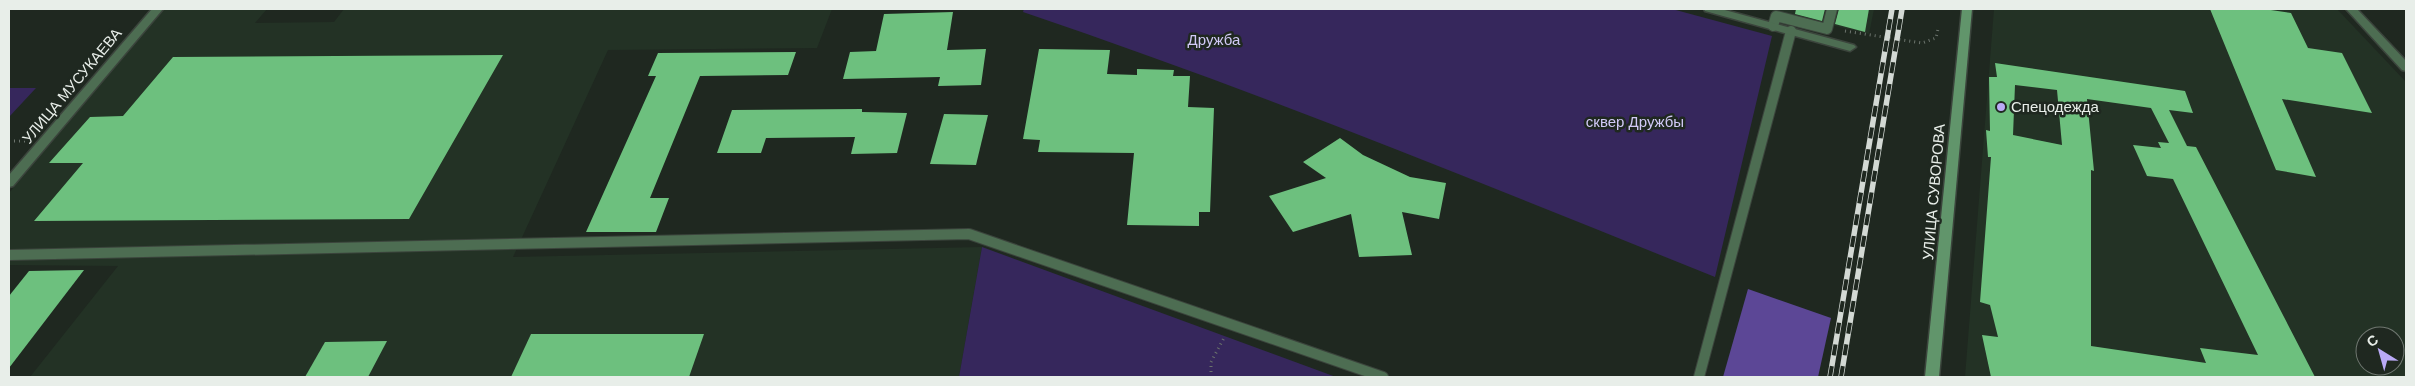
<svg xmlns="http://www.w3.org/2000/svg" width="2415" height="386" font-family="Helvetica,sans-serif">
  <style>
    .built { fill: #233225; fill-rule: evenodd }
    .green { fill: #36275c }
    .forest { fill: #5c4796 }
    .building { fill: #6dc07e; fill-rule: evenodd }
    .lines { fill: none; stroke-linecap: round; stroke-linejoin: round }
    .lane-casing { stroke: #3b443c; stroke-width: 12 }
    .street-casing { stroke: #3b443c; stroke-width: 3 }
    .secondary-casing { stroke: #3b443c; stroke-width: 3 }
    .path { stroke: #6b736c; stroke-width: 3; stroke-dasharray: 1 4; stroke-linecap: butt }
    .lane { stroke: #4d6d52; stroke-width: 10 }
    .street { fill: #4d6d52; fill-rule: evenodd }
    .secondary { fill: #61956b; fill-rule: evenodd }
    .rail-casing { stroke: #d3d9d4; stroke-width: 5.5 }
    .rail { stroke: #1f2820; stroke-width: 4; stroke-dasharray: 11; stroke-linecap: butt }
    .poi-dot { fill: #baaaf6; stroke: #1f2820; stroke-width: 2 }
    .labels { text-anchor: middle; stroke-width: 5; stroke-linejoin: round; paint-order: stroke }
    .park-label { font-size: 15px; fill: #d2caf7; stroke: #1f2820 }
    .street-label { font-size: 15px; fill: #e8eee9; stroke: #1f2820 }
    .poi-label { font-size: 15px; fill: #e8eee9; stroke: #1f2820; text-anchor: start }
  </style>
  <rect width="100%" height="100%" fill="#1f2820"/>
  <!-- built -->
  <g class="built">
    <polygon points="164,9 267,9 255,23 334,22 344,9 832,9 817,48 608,50 513,257 982,247 959,377 30,377 118,266 9,265 9,193"/>
    <polygon points="1763,9 1874,9 1869,34"/>
    <path d="M1994,9H2337L2406,82V377H1965ZM2365,336H2395V366H2365Z"/>
  </g>
  <!-- green -->
  <g class="green">
    <path d="M1024,9H1672L1772,36L1715,277C1486,185 1257,91 1023,12Z"/>
    <polygon points="9,88 36,88 9,117"/>
    <polygon points="982,247 1336,377 959,377"/>
  </g>
  <!-- forest -->
  <polygon class="forest" points="1748,289 1831,318 1818,377 1723,377"/>
  <!-- building -->
  <g class="building">
    <polygon points="1796,9 1825,9 1822,21 1795,14"/>
    <polygon points="1839,9 1869,9 1865,32 1835,24"/>
    <polygon points="2210,9 2264,9 2291,13 2308,48 2342,53 2372,113 2282,99 2316,177 2276,170"/>
    <polygon points="953,12 947,50 986,49 981,85 938,86 940,77 843,79 850,52 876,51 884,14"/>
    <polygon points="1039,49 1110,50 1107,74 1137,75 1137,69 1174,70 1173,76 1190,76 1188,107 1214,108 1210,212 1199,212 1199,226 1127,225 1134,153 1038,152 1040,140 1023,139"/>
    <polygon points="796,52 788,75 700,76 650,198 669,198 656,232 586,232 656,76 648,76 658,53"/>
    <polygon points="503,55 409,219 34,221 83,163 49,163 90,117 123,116 173,57"/>
    <path d="M1995,63L2185,91L2193,113L2169,110L2187,146L2196,147L2315,377H1991L1982,335L1998,337L1990,305L1980,302L1991,157H1988L1986,130L1990,131L1989,77H1997ZM2015,85L2057,90L2062,145L2013,135ZM2087,99L2151,108L2169,143L2158,142L2161,148L2133,145L2147,176L2173,179L2258,355L2200,348L2206,363L2091,346V170L2094,171Z"/>
    <polygon points="862,109 862,112 907,113 897,153 851,154 855,137 766,138 761,153 717,153 732,110"/>
    <polygon points="944,114 988,115 976,165 930,164"/>
    <polygon points="1340,138 1363,155 1410,177 1446,183 1439,219 1402,212 1412,255 1359,257 1351,214 1293,232 1269,196 1326,178 1303,162"/>
    <polygon points="84,270 9,368 9,296 29,271"/>
    <polygon points="531,334 704,334 689,377 511,377"/>
    <polygon points="387,341 368,377 305,377 325,342"/>
  </g>
  <g class="lines">
    <!-- lane casing -->
    <g class="lane-casing">
      <g id="lane">
        <polyline points="1773,26 1776,16 1827,29 1832,9"/>
        <polyline points="9,255 969,234 1383,377"/>
        <polyline points="1699,377 1791,31"/>
      </g>
    </g>
    <!-- street casing -->
    <g class="street-casing">
      <g id="street">
        <polygon points="152,9 163,9 13,186 9,187 9,175"/>
        <polygon points="1704,9 1721,9 1854,45 1856,47 1850,51 1705,11"/>
        <polygon points="2346,9 2357,9 2406,61 2406,71 2402,70"/>
      </g>
    </g>
    <!-- secondary casing -->
    <g class="secondary-casing">
      <polygon id="secondary" points="1962,9 1972,9 1939,377 1925,377"/>
    </g>
    <!-- path -->
    <g class="path">
      <polyline points="1845,31 1922,43 1936,38 1938,29"/>
      <polyline points="9,141 26,141"/>
      <polyline points="1211,377 1211,362 1225,336"/>
    </g>
    <!-- lane -->
    <use href="#lane" class="lane"/>
    <!-- street -->
    <use href="#street" class="street"/>
    <!-- secondary -->
    <use href="#secondary" class="secondary"/>
    <!-- rail casing -->
    <g class="rail-casing">
      <g id="rail">
        <polyline points="1830,377 1892,9"/>
        <polyline points="1841,377 1902,9"/>
      </g>
    </g>
    <!-- rail -->
    <use href="#rail" class="rail"/>
  </g>
  <!-- markers -->
  <circle class="poi-dot" cx="2001" cy="107" r="5"/>
  <g class="labels">
    <!-- park labels -->
    <g class="park-label">
      <text x="1214" y="45">Дружба</text>
      <text x="1635" y="127">сквер Дружбы</text>
    </g>
    <!-- street labels -->
    <g class="street-label">
      <text transform="translate(72 86) rotate(-50)" y="5">УЛИЦА МУСУКАЕВА</text>
      <text transform="translate(1934 192) rotate(-85)" y="5">УЛИЦА СУВОРОВА</text>
    </g>
    <!-- poi labels -->
    <g class="poi-label">
      <text x="2011" y="112">Спецодежда</text>
    </g>
  </g>
  <!-- border -->
  <rect width="2415" height="386" fill="none" stroke="#e8eee9" stroke-width="20"/>
  <!-- north arrow -->
  <g transform="translate(2380 351) rotate(323)"><circle r="24" fill="#1f2820" stroke="#6f7770"/>
  <path d="M0-4L9 19L0 12L-9 19Z" fill="#baaaf6"/>
  <text y="-8" font-size="14" font-weight="bold" text-anchor="middle" fill="#e8eee9">С</text>
  </g>
</svg>
